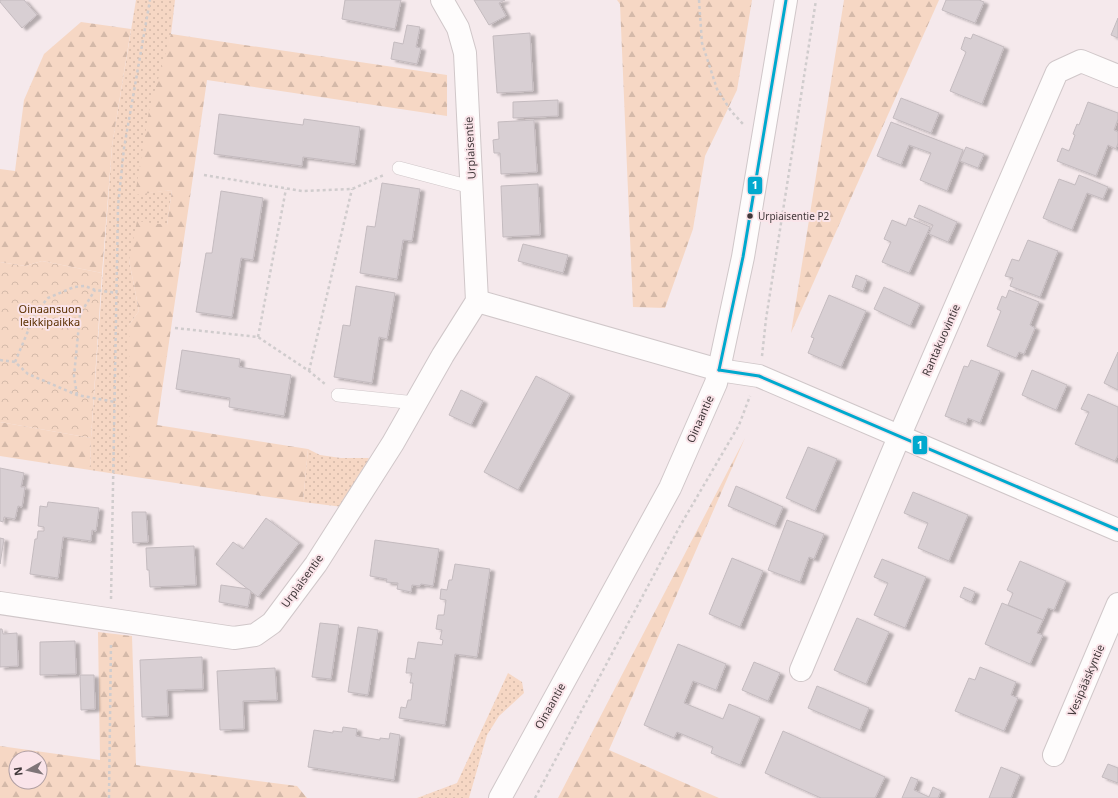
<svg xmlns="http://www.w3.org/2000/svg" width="1118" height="798" font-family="'Noto Sans',sans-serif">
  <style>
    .grass { fill: url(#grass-dots) }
    .forest { fill: url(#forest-firs); fill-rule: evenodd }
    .park { fill: url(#park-crowns) }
    .building { fill: #d8cfd3; stroke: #c4bbbf; filter: url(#shadow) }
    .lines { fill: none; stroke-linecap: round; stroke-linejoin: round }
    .lane-casing { stroke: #d0c7c9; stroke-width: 14 }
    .street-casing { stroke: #d0c7c9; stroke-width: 24 }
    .secondary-casing { stroke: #d0c7c9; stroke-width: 24 }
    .path { stroke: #d0cccd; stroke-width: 2.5; stroke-dasharray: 3 3; stroke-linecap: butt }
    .lane { stroke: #fefcfc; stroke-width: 13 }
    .street { stroke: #fefcfc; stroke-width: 22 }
    .secondary { stroke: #fefcfc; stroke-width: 22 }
    .bus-1-casing { stroke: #fae4e9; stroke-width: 6 }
    .bus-1 { stroke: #00a9ce; stroke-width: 3 }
    .bus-dot { fill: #403739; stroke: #fae4e9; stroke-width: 1.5 }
    .labels { text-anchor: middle; stroke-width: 4; stroke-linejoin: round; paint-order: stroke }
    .bus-label { font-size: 10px; fill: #403739; stroke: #fae4e9; text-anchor: start }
    .street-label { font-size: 11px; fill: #403739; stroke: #fae4e9 }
    .park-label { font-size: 11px; fill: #5a2f01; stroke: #fae4e9 }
    .line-badge { stroke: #fae4e9; stroke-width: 1.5 }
    .badge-label { font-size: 11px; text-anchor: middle; font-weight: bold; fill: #fff }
  </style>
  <defs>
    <pattern id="grass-dots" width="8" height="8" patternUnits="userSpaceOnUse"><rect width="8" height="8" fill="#f6d7c4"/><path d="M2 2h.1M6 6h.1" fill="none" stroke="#d4b9a9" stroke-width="1.8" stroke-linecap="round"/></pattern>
    <pattern id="forest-firs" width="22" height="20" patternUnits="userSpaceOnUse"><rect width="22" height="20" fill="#f6d7c4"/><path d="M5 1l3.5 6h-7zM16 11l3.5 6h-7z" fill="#d4b9a9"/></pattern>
    <pattern id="park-crowns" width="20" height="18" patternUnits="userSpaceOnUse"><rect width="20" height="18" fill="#f6d7c4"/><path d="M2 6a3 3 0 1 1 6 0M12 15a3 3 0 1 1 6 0" fill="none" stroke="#d4b9a9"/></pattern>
    <filter id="shadow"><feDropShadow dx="4.5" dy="2.5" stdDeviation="1" flood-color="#0004"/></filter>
  </defs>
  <rect width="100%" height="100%" fill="#f5e9ec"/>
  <!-- grass -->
  <g class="grass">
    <polygon points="136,0 175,0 171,34 136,194 172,190 167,225 129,260 139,311 129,325 129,476 90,470 91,438 112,146"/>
    <polygon points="308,449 320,455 341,458 369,458 343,507 303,502"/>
    <polygon points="508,673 522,682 524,693 499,716 487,735 469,798 417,798 457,783"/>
  </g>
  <!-- forest -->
  <g class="forest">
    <polygon points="617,0 752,0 737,90 705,156 693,229 665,308 633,307 620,4"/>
    <polygon points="844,0 939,0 791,333"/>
    <polygon points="81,22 131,29 112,146 102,273 42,261 25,266 0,262 0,169 15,171 24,100 44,54"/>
    <polygon points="171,34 447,75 447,116 207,80 157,425 308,449 303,502 129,476 129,325 139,311 129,260 137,221 167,225 172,190 135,195 149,111"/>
    <polygon points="0,422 91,438 90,470 0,456"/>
    <polygon points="745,438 609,750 719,798 558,798"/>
    <path d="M98,632L132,636L136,765L297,786L307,798H0V746L100,760ZM16,758H40V782H16Z"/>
  </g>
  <!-- park -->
  <polygon class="park" points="42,261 102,273 91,438 0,422 0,262 25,266"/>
  <!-- building -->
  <g class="building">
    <polygon points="0,0 24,0 37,15 22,28 0,2"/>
    <polygon points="345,0 401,0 395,29 342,19"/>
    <polygon points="474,0 505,0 499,3 506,16 489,25"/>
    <polygon points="946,0 979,0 984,2 975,23 942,10"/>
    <polygon points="1118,18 1118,38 1111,35"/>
    <polygon points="407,25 420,27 416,47 421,48 417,64 391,59 394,42 403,44"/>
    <polygon points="530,33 533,91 497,93 493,36"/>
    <polygon points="973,34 1004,47 982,104 950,91 966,52 961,49 965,37 971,39"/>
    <polygon points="901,98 939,113 931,133 893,118"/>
    <polygon points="558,100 558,116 513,118 513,102"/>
    <polygon points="1088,102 1118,113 1118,119 1114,130 1118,132 1118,143 1116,149 1108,145 1096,176 1057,161 1062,148 1069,151 1075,135 1073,134 1077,124 1079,125"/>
    <polygon points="219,114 303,125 304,119 360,127 355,164 303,157 302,166 214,154"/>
    <polygon points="534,120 537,172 501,174 500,153 494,153 493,140 499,139 498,122"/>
    <polygon points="891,122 963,150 947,191 920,180 931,153 909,145 901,165 877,156"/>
    <polygon points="966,147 984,154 978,168 960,161"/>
    <polygon points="1079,175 1108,187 1103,199 1087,193 1072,230 1043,218 1059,179 1075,185"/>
    <polygon points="382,183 420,189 412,241 403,240 397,279 360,273 367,226 375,227"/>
    <polygon points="538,184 540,235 503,237 501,186"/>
    <polygon points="221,191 263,198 253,260 241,258 232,317 196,312 206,253 212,253"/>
    <polygon points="919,205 957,222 948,242 929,234 933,225 914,217"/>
    <polygon points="909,218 930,227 909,273 882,262 891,242 884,239 892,220 906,226"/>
    <polygon points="1028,240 1058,251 1040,297 1010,286 1013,278 1005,276 1012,259 1019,261"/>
    <polygon points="523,244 568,255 563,273 518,261"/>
    <polygon points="856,275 867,280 863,291 852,287"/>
    <polygon points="356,286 395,293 387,339 379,337 372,383 334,377 343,325 350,326"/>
    <polygon points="884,287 920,304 910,326 874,309"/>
    <polygon points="1009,290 1039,302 1030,325 1035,328 1024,354 1019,352 1016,358 987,346 1001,311 997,309 1002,296 1006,298"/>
    <polygon points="829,295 866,311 841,367 808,353 814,338 811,337"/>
    <polygon points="182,350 240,359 239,367 291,375 284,416 229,407 230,398 176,389"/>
    <polygon points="1118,352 1118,390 1104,383"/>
    <polygon points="971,360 1000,371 980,423 968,418 966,424 945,416 964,366 968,367"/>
    <polygon points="1032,370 1067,385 1056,410 1022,395"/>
    <polygon points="536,376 570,394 518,490 484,472"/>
    <polygon points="461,390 483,401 471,425 449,415"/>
    <polygon points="1088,394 1118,407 1118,455 1115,461 1075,444 1089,412 1081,409"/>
    <polygon points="808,447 837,459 815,511 786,498"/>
    <polygon points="0,468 24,473 21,487 25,487 22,507 18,506 15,519 4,517 3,522 0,521"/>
    <polygon points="736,486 783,507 775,526 728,506"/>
    <polygon points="913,492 968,515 949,561 918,548 928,523 904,513"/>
    <polygon points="48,502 99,508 96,531 92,530 91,541 63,537 58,578 30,574 35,539 37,539 38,531 44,531 44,527 38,526 40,506 47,507"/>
    <polygon points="132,512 146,512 148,542 133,543"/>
    <polygon points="266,518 299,543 258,597 216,564 233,542 243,549"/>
    <polygon points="787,520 824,534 814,559 809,557 800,582 768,570"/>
    <polygon points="0,538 4,539 0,564"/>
    <polygon points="375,540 439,549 433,586 421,584 420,586 412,585 411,592 397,589 398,583 386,582 387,579 370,576"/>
    <polygon points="194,546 196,585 150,587 149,570 147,570 146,548"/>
    <polygon points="732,558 763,571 740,627 709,614"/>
    <polygon points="882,559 926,577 905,628 874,615 888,583 874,577"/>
    <polygon points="1020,561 1066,581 1054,610 1048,608 1043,620 1008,605 1013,593 1007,590"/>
    <polygon points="455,564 490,569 477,657 455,654 445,725 399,718 401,707 406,708 408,700 411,700 413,683 410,683 412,673 406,673 408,658 415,659 418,642 442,645 443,640 440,639 442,630 436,629 438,615 444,615 446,600 440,599 441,589 447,590 449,580 452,580"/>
    <polygon points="221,585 248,589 251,591 248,607 219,602"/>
    <polygon points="964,587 975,592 971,602 960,597"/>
    <polygon points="1002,603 1043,620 1037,633 1043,635 1030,664 985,644"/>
    <polygon points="857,618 889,632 866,684 834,670"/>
    <polygon points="320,623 339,625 331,679 312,677"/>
    <polygon points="358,627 378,630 368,695 348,692"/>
    <polygon points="0,629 2,629 3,634 17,633 18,666 0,667"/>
    <polygon points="75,641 76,674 40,675 40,642"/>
    <polygon points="678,644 726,664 716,690 693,681 684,703 723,719 729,704 760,717 740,765 711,753 713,747 677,732 674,738 644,725"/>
    <polygon points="202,657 203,689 167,690 168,716 142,717 140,660"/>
    <polygon points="754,662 780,673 768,701 742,690"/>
    <polygon points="980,667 1016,682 1011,695 1018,698 1004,731 955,711 969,678 975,680"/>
    <polygon points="275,668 277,700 243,701 244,729 220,730 217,671"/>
    <polygon points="80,675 94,675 95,709 81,710"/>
    <polygon points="817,686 869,708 860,730 808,708"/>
    <polygon points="343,727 357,729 356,736 380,740 380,738 389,739 390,733 400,735 394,780 308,767 314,730 333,733 333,731 342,732"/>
    <polygon points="783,731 885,777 875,798 821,798 765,773"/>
    <polygon points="1108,764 1118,768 1118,783 1102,777"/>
    <polygon points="1001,767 1020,775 1011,798 989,798"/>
    <polygon points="911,777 918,780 914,790 929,797 933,787 941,791 938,798 902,798"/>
  </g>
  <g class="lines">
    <!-- lane casing -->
    <g class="lane-casing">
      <g id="lane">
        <polyline points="399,168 471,187"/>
        <polyline points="338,395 416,403"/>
      </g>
    </g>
    <!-- street casing -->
    <g class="street-casing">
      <g id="street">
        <polyline points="477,301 719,370 759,376 1118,530"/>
        <polyline points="0,603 234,638 255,635 272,623 316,564 393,443 443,355 477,301 465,53 458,28 442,0"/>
        <polyline points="801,670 899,437 1057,72 1081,61 1118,76"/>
        <polyline points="1054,755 1118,604"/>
      </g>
    </g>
    <!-- secondary casing -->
    <g class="secondary-casing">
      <polyline id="secondary" points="500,798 670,488 716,383 743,257 786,0"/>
    </g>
    <!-- path -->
    <g class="path">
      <polyline points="699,0 702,43 717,89 731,111 743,124"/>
      <polyline points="204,175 302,191 352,189 384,175"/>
      <polyline points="175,328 258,337 309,371 325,384"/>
      <polyline points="258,337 286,189"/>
      <polyline points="762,356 766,319 816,0"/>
      <polyline points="0,360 15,362 28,374 77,395 115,402"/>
      <polyline points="15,362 36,312 48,298 74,287 85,286 95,290 117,293"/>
      <polyline points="309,371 352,189"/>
      <polyline points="77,395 74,376 80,314 95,290"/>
      <polyline points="111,599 118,206 124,148 150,0"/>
      <polyline points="109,798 111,642"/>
      <polyline points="535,798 680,526 739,425 750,396"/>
    </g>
    <!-- lane -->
    <use href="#lane" class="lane"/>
    <!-- street -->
    <use href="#street" class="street"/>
    <!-- secondary -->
    <use href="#secondary" class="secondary"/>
    <!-- bus-1 casing -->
    <g class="bus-1-casing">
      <g id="bus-1">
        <polyline points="719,370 759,376 1118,530"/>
        <polyline points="719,370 743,257 786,0"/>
      </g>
    </g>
    <!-- bus-1 -->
    <use href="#bus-1" class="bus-1"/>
  </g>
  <!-- markers -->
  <circle class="bus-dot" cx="750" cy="216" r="3.5"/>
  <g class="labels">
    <!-- bus labels -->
    <g class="bus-label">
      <text x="758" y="220">Urpiaisentie P2</text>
    </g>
    <!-- street labels -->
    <g class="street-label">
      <text transform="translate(470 148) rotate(-93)" y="4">Urpiaisentie</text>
      <text transform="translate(941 340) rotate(-66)" y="4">Rantakuovintie</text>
      <text transform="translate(700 419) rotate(-66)" y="4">Oinaantie</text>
      <text transform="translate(302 581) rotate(-54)" y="4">Urpiaisentie</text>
      <text transform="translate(1086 680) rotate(-67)" y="4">Vesipääskyntie</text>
      <text transform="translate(550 706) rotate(-61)" y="4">Oinaantie</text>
    </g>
    <!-- park labels -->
    <g class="park-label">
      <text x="50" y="313">Oinaansuon<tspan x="50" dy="13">leikkipaikka</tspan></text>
    </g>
  </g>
  <g class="line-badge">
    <rect x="747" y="176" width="16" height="19" rx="4" fill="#00a9ce"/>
    <rect x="912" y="435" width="16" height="20" rx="4" fill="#00a9ce"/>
  </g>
  <g class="badge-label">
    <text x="755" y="189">1</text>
    <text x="920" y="449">1</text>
  </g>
  <!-- north arrow -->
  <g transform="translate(28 770) rotate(262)"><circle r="19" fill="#fae4e9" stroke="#b09fa3"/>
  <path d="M0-3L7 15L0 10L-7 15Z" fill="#7f7578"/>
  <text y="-6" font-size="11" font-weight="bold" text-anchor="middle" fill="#403739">N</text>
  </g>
</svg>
